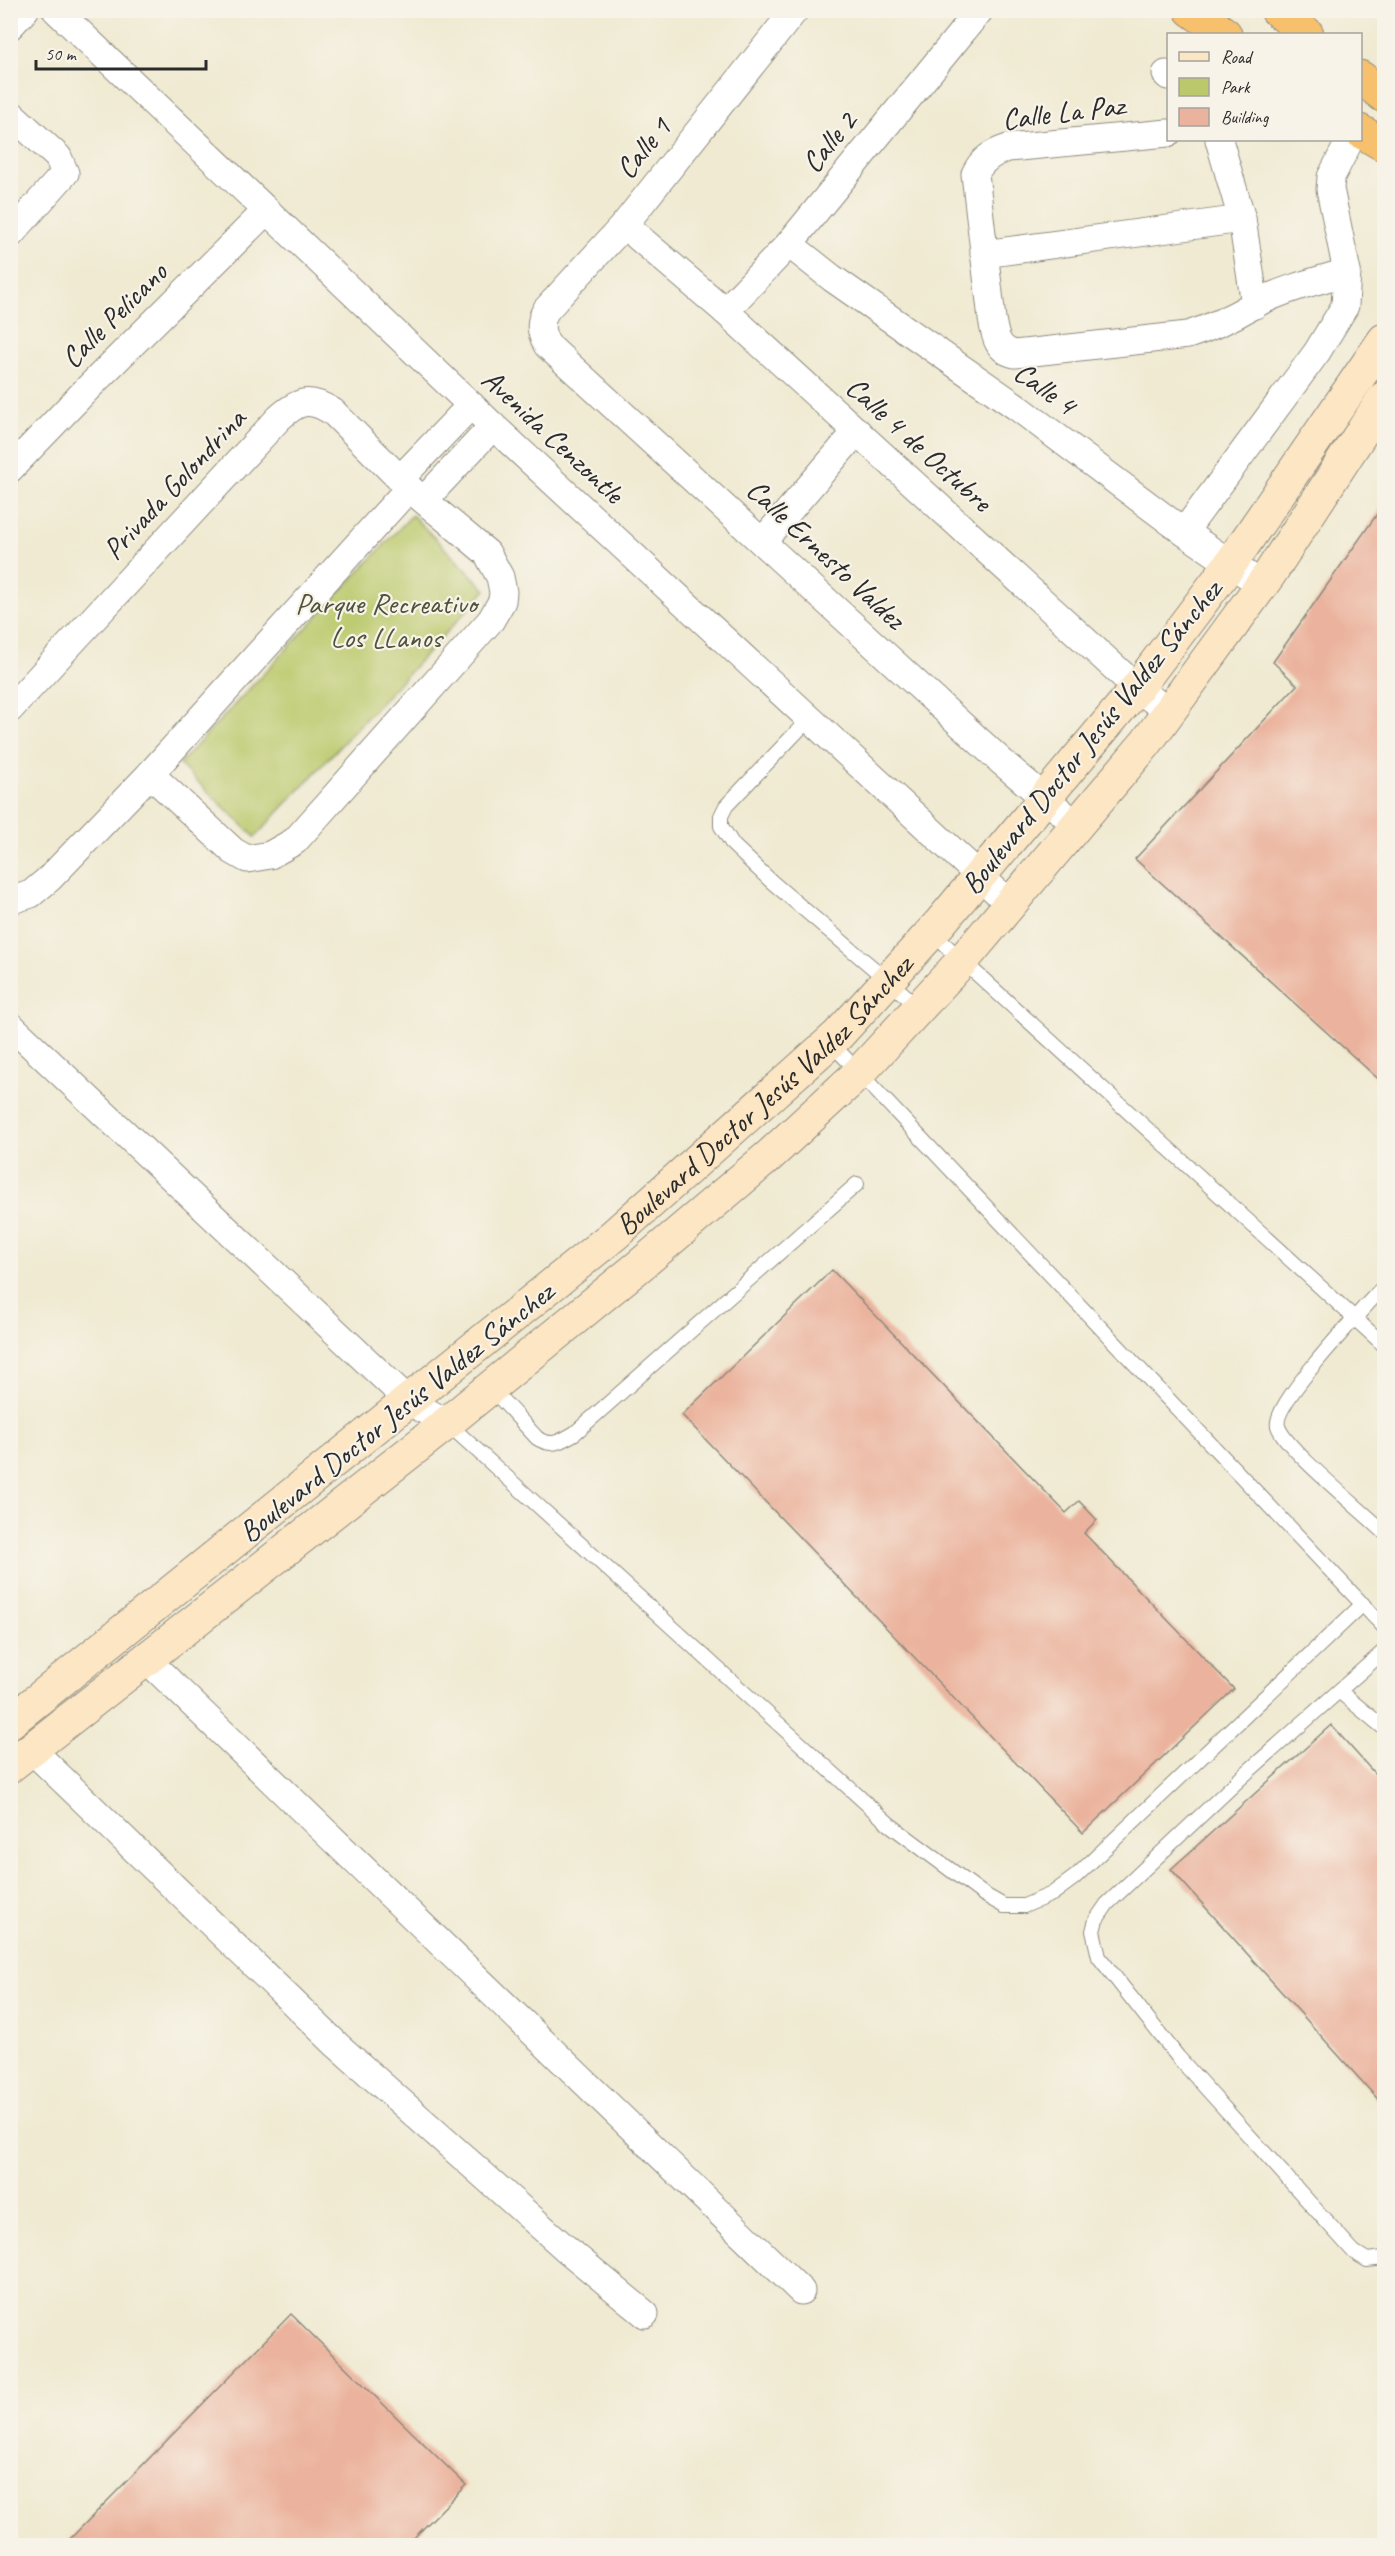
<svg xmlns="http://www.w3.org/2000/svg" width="1395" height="2556" font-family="Caveat,sans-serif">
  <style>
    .green { fill: #bbc96c; stroke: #737a4c; stroke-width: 1.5 }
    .building { fill: #ebb39d }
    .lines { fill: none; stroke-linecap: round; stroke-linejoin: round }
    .lane-casing { stroke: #8e8a7e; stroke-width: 16 }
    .street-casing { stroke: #8e8a7e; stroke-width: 29 }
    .secondary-casing { stroke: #8e8a7e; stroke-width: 35 }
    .highway-casing { stroke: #8e8a7e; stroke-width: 35 }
    .lane { stroke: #fff; stroke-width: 14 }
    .street { stroke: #fff; stroke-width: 27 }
    .secondary { stroke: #fce6c4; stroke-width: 33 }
    .highway { stroke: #f7c06c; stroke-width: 33 }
    .labels { text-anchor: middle; stroke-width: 4.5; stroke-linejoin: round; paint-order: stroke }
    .street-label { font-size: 30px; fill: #2b2b2b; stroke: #f7f3e8 }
    .park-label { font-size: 30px; fill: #4f523b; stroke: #f7f3e8 }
  </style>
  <rect width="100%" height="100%" fill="#f7f3e8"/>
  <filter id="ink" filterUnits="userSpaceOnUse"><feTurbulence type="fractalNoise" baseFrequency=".0167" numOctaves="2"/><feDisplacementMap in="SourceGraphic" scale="12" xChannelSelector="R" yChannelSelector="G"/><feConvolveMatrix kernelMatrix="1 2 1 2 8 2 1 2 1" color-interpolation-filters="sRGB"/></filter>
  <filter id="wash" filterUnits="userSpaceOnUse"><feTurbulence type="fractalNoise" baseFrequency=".008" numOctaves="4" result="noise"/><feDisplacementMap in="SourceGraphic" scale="24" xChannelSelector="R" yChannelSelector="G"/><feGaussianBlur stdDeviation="1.35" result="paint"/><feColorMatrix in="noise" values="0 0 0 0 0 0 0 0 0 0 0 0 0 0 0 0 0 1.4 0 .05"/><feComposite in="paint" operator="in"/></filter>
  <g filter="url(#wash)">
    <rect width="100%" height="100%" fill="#f0ead2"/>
    <!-- green -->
    <polygon class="green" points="412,515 486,590 255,837 179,764"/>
    <g id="blocks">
      <!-- building -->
      <g class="building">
        <polygon points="1384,504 1384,1084 1135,859 1297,685 1273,662"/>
        <polygon points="832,1270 1066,1513 1079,1501 1097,1520 1084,1533 1234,1689 1083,1833 682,1415"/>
        <polygon points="1331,1725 1384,1784 1384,2106 1171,1869"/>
        <polygon points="291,2314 466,2485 406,2546 63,2546"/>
      </g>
    </g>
  </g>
  <g filter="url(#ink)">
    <use href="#blocks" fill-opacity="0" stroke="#8e8a7e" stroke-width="1.5"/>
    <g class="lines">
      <!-- lane casing -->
      <g class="lane-casing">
        <g id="lane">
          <polyline points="810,718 726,806 721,816 721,826 733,845 772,882 920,1008"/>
          <polyline points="931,932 1384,1345"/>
          <polyline points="830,1042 1384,1627"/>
          <path d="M1384,1286C1366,1306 1272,1404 1278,1426C1284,1448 1364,1512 1384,1532"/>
          <path d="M490,1387L537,1438C552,1448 561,1441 575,1433L857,1184"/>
          <polyline points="447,1423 889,1824 983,1894 1004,1906 1024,1906 1052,1894 1075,1877 1363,1604"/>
          <polyline points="1384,1651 1244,1775 1107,1904 1096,1920 1093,1931 1099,1957 1178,2057 1354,2252 1367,2260 1384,2258"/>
          <polyline points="1339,1691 1384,1728"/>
        </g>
      </g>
      <!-- street casing -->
      <g class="street-casing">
        <g id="street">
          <polyline points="56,10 493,426 1010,904"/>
          <path d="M795,10L624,225L546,310C539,322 540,332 547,345L1003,763L1078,826"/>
          <polyline points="10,26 25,10"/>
          <polyline points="1166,74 1168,76"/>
          <polyline points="10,113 58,157 65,173 10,235"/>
          <path d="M1168,133L1008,148C993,153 982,159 975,174L992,319C995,336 997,350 1015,354L1188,335C1213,327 1233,317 1255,304C1284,289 1316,281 1347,272"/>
          <polyline points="1219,140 1242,219 1255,305"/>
          <polyline points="624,225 725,311 1137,688 1169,712"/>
          <polyline points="789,244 832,278 1017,407 1184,532 1262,585"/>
          <polyline points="984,254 1242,219"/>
          <polyline points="725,311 789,244 980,10"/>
          <polyline points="10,469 90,386 266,211"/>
          <polyline points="400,479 471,405"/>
          <polyline points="424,500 493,426"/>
          <polyline points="1184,532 1317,352 1345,306 1347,272 1330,189 1331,177 1350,140"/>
          <polyline points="763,541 857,431"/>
          <path d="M10,709L279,418C299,400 310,397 333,412L409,488L487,553L500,577L503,592L502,601L491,620L295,841L270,855L247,859L233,851L150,774"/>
          <polyline points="10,897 18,898 31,894 50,878 150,774 409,488"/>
          <polyline points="10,1025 410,1402 447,1423"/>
          <polyline points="145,1658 801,2291"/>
          <polyline points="31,1749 337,2045 564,2247 645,2314"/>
        </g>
      </g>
      <!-- secondary casing -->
      <g class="secondary-casing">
        <g id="secondary">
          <path id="s1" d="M10,1722L614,1235L838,1035L940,923L1137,688L1231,563L1384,340"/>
          <polyline points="10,1766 447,1423 638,1267 769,1156 860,1072 963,960 1146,743 1269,575 1384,398"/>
        </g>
      </g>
      <!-- highway casing -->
      <g class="highway-casing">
        <g id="highway">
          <polyline points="1191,10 1225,34"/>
          <polyline points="1277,10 1307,34"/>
          <polyline points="1360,77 1384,96"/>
          <polyline points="1360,131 1384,145"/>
        </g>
      </g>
      <!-- lane -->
      <use href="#lane" class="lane"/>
      <!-- street -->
      <use href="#street" class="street"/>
      <!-- secondary -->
      <use href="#secondary" class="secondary"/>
      <!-- highway -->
      <use href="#highway" class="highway"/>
    </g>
  </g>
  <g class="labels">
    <!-- street labels -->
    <g class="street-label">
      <text transform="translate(1063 112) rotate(-7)" y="10">Calle La Paz</text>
      <text transform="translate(829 142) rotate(-51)" y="10">Calle 2</text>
      <text transform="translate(643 148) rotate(-51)" y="10">Calle 1</text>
      <text transform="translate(114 315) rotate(-45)" y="10">Calle Pelicano</text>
      <text transform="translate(1045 388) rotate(36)" y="10">Calle 4</text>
      <text transform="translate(553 436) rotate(43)" y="10">Avenida Cenzontle</text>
      <text transform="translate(919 444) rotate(42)" y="10">Calle 4 de Octubre</text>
      <text transform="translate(174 484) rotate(-47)" y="10">Privada Golondrina</text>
      <text transform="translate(826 554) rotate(43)" y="10">Calle Ernesto Valdez</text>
      <text transform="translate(1091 737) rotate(-51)" y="10">Boulevard Doctor Jesús Valdez Sánchez</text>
      <text dy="10" stroke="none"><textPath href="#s1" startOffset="981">Boulevard Doctor Jesús Valdez Sánchez</textPath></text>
      <text transform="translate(396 1412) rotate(-39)" y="10">Boulevard Doctor Jesús Valdez Sánchez</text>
    </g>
    <!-- park labels -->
    <g class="park-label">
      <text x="386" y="613">Parque Recreativo<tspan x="386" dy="34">Los LLanos</tspan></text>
    </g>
  </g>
  <!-- margin -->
  <rect width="1395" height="2556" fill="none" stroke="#f7f3e8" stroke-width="36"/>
  <!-- legend -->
  <rect x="1167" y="33" width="195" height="108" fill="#f7f3e8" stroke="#a5a39c" stroke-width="1.5"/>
  <rect x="1179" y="52" width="30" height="9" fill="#fce6c4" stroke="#a5a39c" stroke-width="1.5"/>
  <text x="1221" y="63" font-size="18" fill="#2b2b2b">Road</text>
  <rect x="1179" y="78" width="30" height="18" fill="#bbc96c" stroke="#a5a39c" stroke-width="1.5"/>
  <text x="1221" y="93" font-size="18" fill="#2b2b2b">Park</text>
  <rect x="1179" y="108" width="30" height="18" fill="#ebb39d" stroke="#a5a39c" stroke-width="1.5"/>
  <text x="1221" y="123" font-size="18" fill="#2b2b2b">Building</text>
  <!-- scale -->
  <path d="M36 60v9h170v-9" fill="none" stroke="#2b2b2b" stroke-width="3"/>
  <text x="45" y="60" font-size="18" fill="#2b2b2b" stroke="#f7f3e8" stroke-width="4.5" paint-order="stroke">50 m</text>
</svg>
